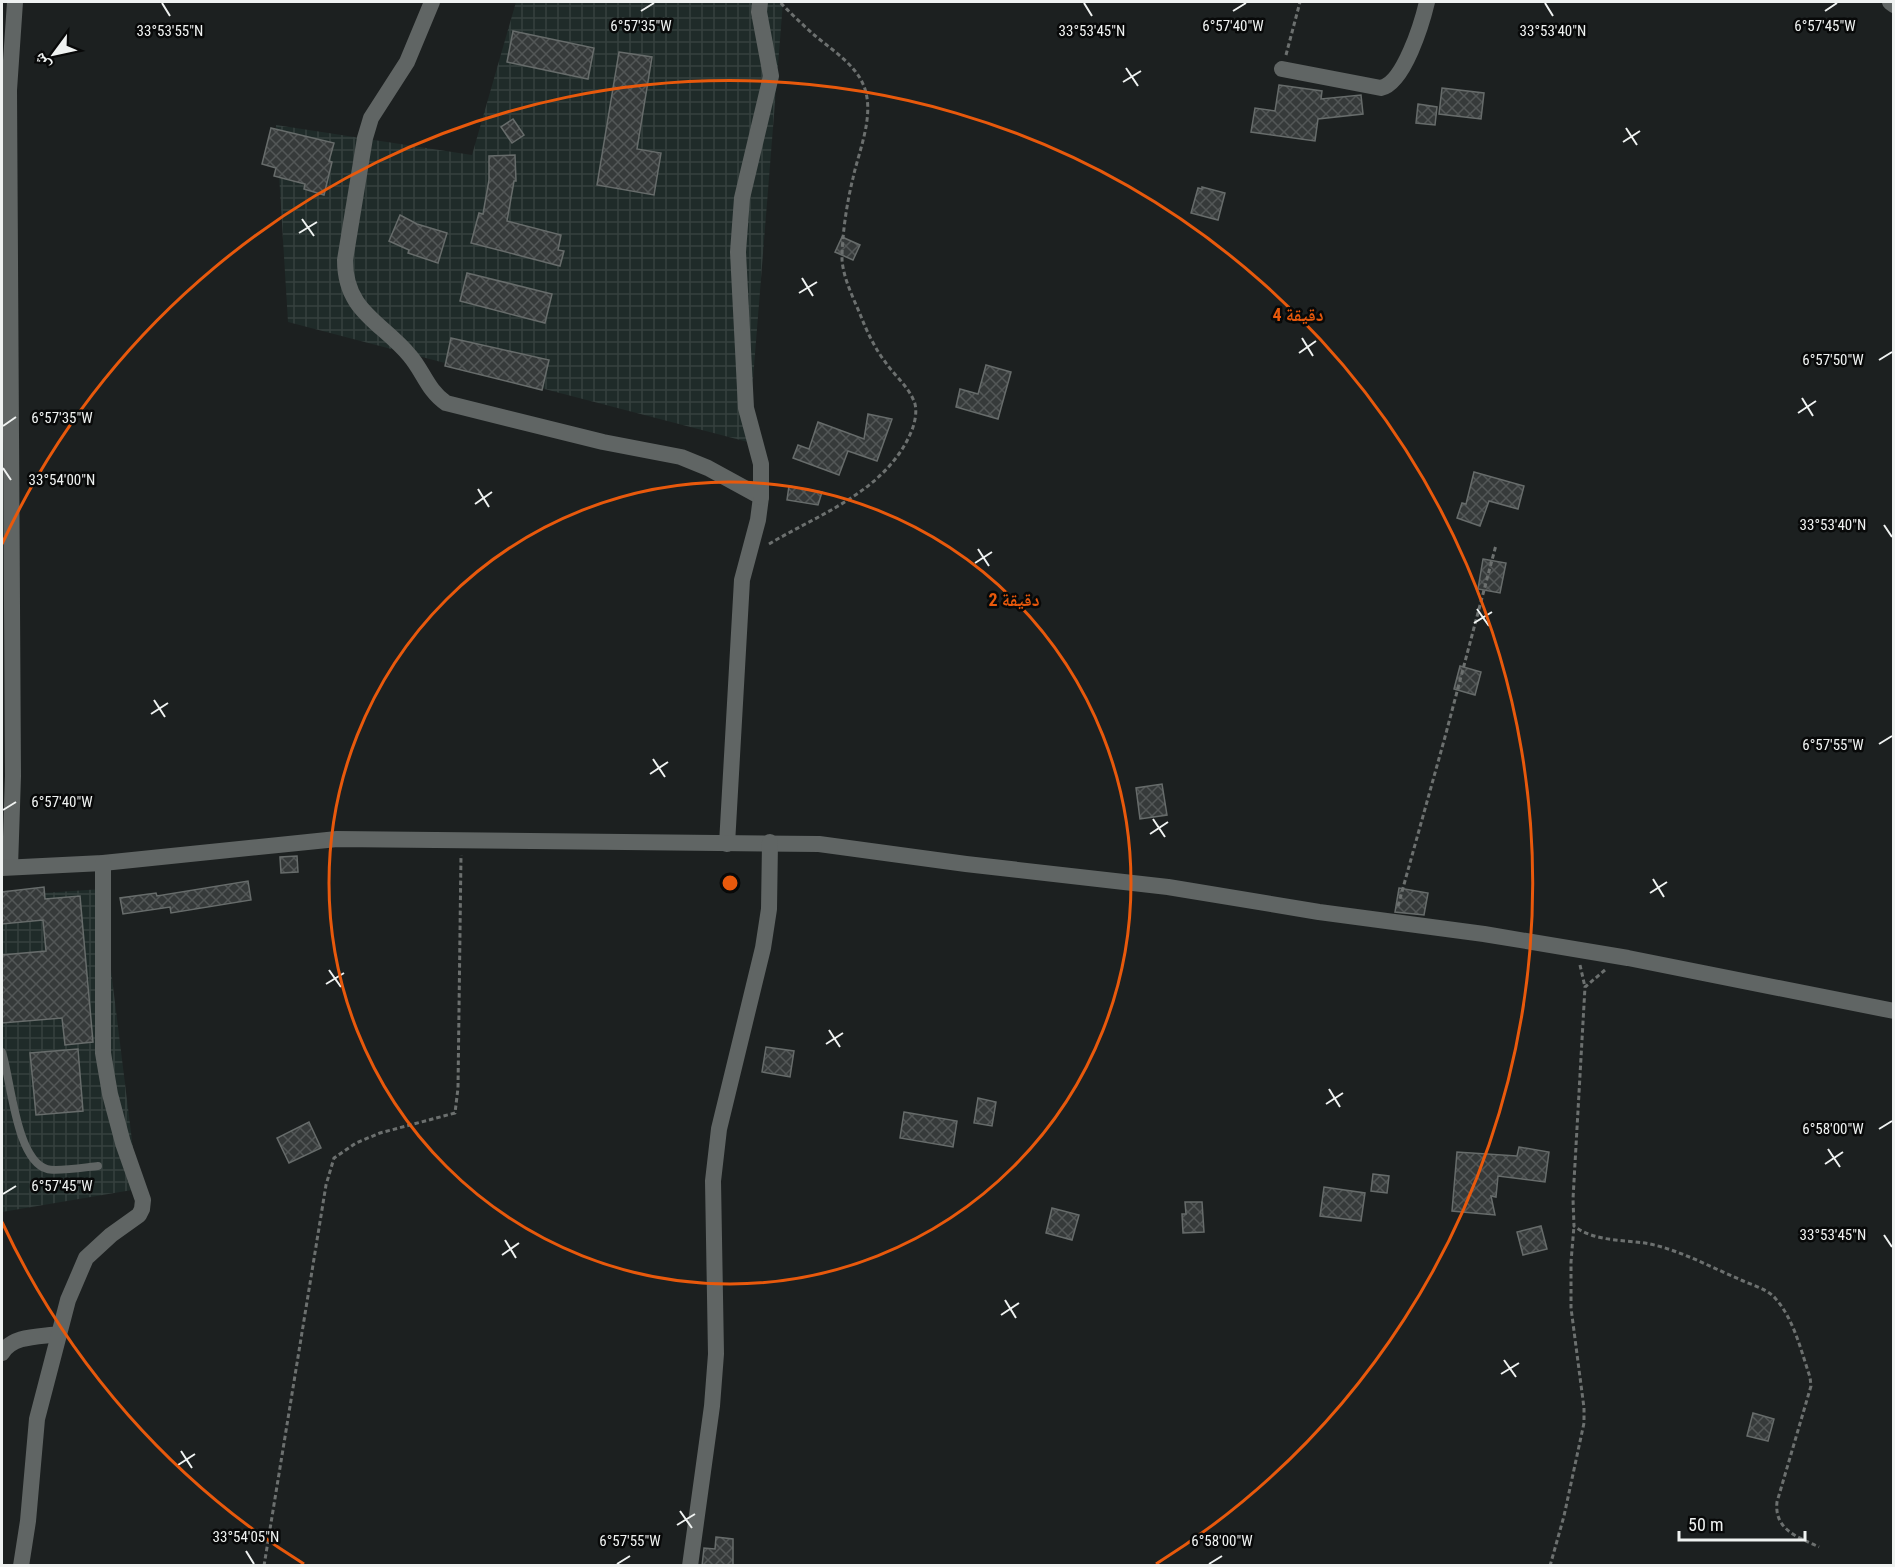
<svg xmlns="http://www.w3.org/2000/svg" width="1895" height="1567" font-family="'Roboto Condensed','Noto Naskh Arabic',sans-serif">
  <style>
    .industrial { fill: url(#industrial-grid) }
    .building { fill: url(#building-cross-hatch); stroke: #676c6b; stroke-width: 1.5 }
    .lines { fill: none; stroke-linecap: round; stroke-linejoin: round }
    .path { stroke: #6c706f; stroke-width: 3; stroke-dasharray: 4.5 3; stroke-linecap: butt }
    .service { stroke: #606564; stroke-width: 8 }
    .minor { stroke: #606564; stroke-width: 16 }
    .ticks { fill: none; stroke: #eff2f1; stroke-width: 2 }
    .ring { fill: none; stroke: #e8590c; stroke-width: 3 }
    .ticks-label { font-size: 15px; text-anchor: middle; fill: #eff2f1; stroke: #080909; stroke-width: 5; stroke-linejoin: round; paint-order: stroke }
    .centre { fill: #e8590c; stroke: #080909; stroke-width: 3 }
    .ring-label { font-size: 18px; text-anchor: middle; font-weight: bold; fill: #e8590c; stroke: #080909; stroke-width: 5; stroke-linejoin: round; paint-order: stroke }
  </style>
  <defs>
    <pattern id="industrial-grid" width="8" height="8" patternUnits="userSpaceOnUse" patternTransform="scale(1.5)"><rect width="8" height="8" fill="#1f2b29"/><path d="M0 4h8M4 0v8" fill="none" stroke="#35403e"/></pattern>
    <pattern id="building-cross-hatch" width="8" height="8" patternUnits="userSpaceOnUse" patternTransform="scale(1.5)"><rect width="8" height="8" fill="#363a3a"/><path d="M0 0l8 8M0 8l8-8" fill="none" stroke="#535757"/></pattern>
  </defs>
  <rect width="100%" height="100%" fill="#1c2020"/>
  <!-- industrial -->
  <g class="industrial">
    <polygon points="516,2 783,2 748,442 288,322 276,125 472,155"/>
    <polygon points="101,889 138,1189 2,1212 2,896"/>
  </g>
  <!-- building -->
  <g class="building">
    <polygon points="513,31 594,48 588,79 507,62"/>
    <polygon points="619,52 652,57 637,149 661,153 654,195 597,185"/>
    <polygon points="1279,85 1322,91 1321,99 1361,95 1363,114 1318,119 1315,141 1251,132 1255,108 1275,111"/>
    <polygon points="1442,88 1484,93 1481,119 1439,114"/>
    <polygon points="1418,104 1437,107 1435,125 1416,123"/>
    <polygon points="513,119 524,135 512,143 501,127"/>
    <polygon points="271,128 334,143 329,161 332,162 324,195 304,189 305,184 274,176 276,168 262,164"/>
    <polygon points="515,155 516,181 514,181 507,221 561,235 558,250 564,251 560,266 471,243 479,213 483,214 489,180 489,156"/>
    <polygon points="1202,187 1225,193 1218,220 1191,213 1198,188 1202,189"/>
    <polygon points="400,215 417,224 447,233 438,263 408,253 409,250 389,241"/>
    <polygon points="842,237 860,245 853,260 835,252"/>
    <polygon points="467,273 552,294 545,323 460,301"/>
    <polygon points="451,338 549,360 542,390 445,366"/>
    <polygon points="986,365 1011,372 998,419 956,407 960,389 978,394"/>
    <polygon points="868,414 892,419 877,461 848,451 839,475 793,458 798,445 809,449 818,422 864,439"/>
    <polygon points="1474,472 1524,486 1518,509 1489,501 1480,526 1457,518 1462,503 1466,504"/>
    <polygon points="789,486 822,492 818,505 787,500"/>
    <polygon points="1483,559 1506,563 1500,593 1478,589"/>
    <polygon points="1460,666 1481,672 1475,695 1454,689"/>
    <polygon points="1162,784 1167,815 1140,819 1136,788"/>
    <polygon points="297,856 298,872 281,873 280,857"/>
    <polygon points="248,881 251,900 171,913 170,907 123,914 120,898 156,893 157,896"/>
    <polygon points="44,887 45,899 80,896 93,1042 65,1045 62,1018 2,1023 2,955 46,951 43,920 2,924 2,892"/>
    <polygon points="1399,888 1428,893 1424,915 1395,912"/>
    <polygon points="766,1047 794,1051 790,1077 762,1072"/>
    <polygon points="78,1049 83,1111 36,1115 30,1053"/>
    <polygon points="978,1098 996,1102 992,1126 974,1123"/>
    <polygon points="904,1112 957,1121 953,1147 900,1138"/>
    <polygon points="309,1122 321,1148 289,1163 277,1138"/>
    <polygon points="1519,1147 1549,1152 1545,1182 1498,1176 1496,1197 1491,1196 1495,1215 1452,1211 1457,1152 1517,1156"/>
    <polygon points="1373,1174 1389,1176 1387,1193 1371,1191"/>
    <polygon points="1324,1187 1365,1193 1361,1221 1320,1216"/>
    <polygon points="1185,1202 1202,1202 1204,1232 1183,1233 1182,1214 1186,1214"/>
    <polygon points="1052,1208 1079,1215 1072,1240 1046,1233"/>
    <polygon points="1541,1226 1547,1249 1523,1255 1517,1232"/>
    <polygon points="1753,1413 1774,1419 1768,1441 1747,1436"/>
    <polygon points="716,1537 733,1539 733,1566 702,1566 704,1548 715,1549"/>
  </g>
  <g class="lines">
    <!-- path -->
    <g class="path">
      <polyline points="1286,55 1300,2"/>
      <path d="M769,544C821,513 887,491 912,430C915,422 917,412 915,404C910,388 895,376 886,363C876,350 868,334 862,319C855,301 843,279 842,259C842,235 847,202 853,178C859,150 876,113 863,84C854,63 829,48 812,33C801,23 790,13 780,2"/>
      <polyline points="1398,906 1445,737 1496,545"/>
      <polyline points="1580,965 1585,987"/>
      <path d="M1605,970L1585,987L1573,1199L1574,1226C1593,1241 1622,1240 1645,1243C1678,1249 1708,1266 1739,1279C1751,1285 1766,1288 1775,1298C1794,1319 1801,1351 1810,1377L1811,1386L1777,1502C1774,1530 1798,1537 1819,1547"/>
      <polyline points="264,1566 326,1185 334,1158 356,1143 380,1133 455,1113 458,1088 461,855"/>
      <polyline points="1550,1566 1564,1516 1584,1423 1584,1408 1571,1308 1571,1262 1574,1226"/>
    </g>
    <!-- service -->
    <path class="service" d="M2,1052C11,1080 16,1160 47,1169C56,1172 87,1167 98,1166"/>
    <!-- minor -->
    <g class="minor">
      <path d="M432,2L407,62L371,118L365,138L345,260C345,312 382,322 410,356C423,371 428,391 446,403L603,442L681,457L708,468L761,497L758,520L742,580L727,844"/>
      <polyline points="760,2 759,12 771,76 742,198 738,252 746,408 761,464 761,497"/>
      <polyline points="1890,2 1894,5"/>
      <path d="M1282,69L1381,88C1404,83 1422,23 1427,2"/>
      <polyline points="10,867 13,776 9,90 15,2"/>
      <polyline points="2,868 103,863 337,839 819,844 966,864 1168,887 1319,912 1484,934 1628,958 1894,1011"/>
      <path d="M2,1353C13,1335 39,1337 59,1334"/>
      <polyline points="21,1566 28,1521 37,1419 68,1300 86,1258 111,1235 139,1215 142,1209 143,1200 123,1143 110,1094 103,1053 103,863"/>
      <polyline points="690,1566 712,1406 716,1354 713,1181 719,1129 763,948 769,909 770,842"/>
    </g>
  </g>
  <!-- ticks -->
  <path class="ticks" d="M162,3L170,16M1084,3L1092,16M1545,3L1553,16M641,11L654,3M1233,11L1246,3M1825,11L1837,3M1126,68L1138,86M1123,82L1141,71M1626,128L1637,145M1623,142L1640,131M302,219L314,236M299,233L317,222M802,278L813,296M799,293L817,282M1302,338L1313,356M1299,353L1316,341M1879,360L1892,352M1802,398L1813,416M1798,413L1816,401M3,426L16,417M3,468L11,480M478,489L489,507M475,504L492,492M1884,525L1892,537M978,549L989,566M975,563L992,552M1477,609L1489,626M1474,623L1492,612M154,700L165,717M151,714L168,703M1879,744L1892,736M653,759L665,777M650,774L668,762M3,810L16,802M1153,819L1165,837M1150,834L1168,822M1653,879L1664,897M1650,893L1667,882M329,970L341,987M326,984L344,973M829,1030L840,1047M826,1044L843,1033M1329,1089L1340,1107M1326,1104L1343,1093M1879,1129L1892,1121M1828,1149L1840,1167M1825,1164L1843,1152M3,1194L16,1186M1884,1235L1892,1247M505,1240L516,1258M502,1255L519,1243M1005,1300L1016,1318M1001,1315L1019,1303M1504,1360L1516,1377M1501,1374L1519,1363M181,1451L192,1468M178,1465L195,1454M680,1511L692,1528M677,1525L695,1514M246,1551L254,1564M617,1564L630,1556M1209,1564L1222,1556"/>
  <!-- distance rings -->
  <g class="ring">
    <circle cx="730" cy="883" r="401"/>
    <path d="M304 1564A803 803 0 0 1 2 1222M2 544A803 803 0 1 1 1156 1564"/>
  </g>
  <g class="ticks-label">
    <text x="641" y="31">6°57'35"W</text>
    <text x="1233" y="31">6°57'40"W</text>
    <text x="1825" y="31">6°57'45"W</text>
    <text x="1092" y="36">33°53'45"N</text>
    <text x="170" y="36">33°53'55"N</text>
    <text x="1553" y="36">33°53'40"N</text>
    <text x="1833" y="365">6°57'50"W</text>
    <text x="62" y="423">6°57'35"W</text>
    <text x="62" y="485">33°54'00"N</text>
    <text x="1833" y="530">33°53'40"N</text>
    <text x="1833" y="750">6°57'55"W</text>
    <text x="62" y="807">6°57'40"W</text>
    <text x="1833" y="1134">6°58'00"W</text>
    <text x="62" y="1191">6°57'45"W</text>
    <text x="1833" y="1240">33°53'45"N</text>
    <text x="246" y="1542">33°54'05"N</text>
    <text x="630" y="1546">6°57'55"W</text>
    <text x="1222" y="1546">6°58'00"W</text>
  </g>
  <circle cx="730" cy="883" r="9" class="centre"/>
  <g class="ring-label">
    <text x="1298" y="321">4 دقيقة</text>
    <text x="1014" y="606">2 دقيقة</text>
  </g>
  <!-- border -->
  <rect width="1895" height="1567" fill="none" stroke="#eff2f1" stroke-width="6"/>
  <!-- north arrow -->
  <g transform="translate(54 54) rotate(237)" stroke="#080909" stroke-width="4.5" paint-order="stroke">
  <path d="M0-4.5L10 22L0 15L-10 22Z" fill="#eff2f1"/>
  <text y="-9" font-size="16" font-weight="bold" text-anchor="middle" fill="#eff2f1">ش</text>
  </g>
  <!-- scale -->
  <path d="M1679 1531v9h126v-9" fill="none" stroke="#eff2f1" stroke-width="3"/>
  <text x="1688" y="1531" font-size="18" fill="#eff2f1" stroke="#080909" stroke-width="4.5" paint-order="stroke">50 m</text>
</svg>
